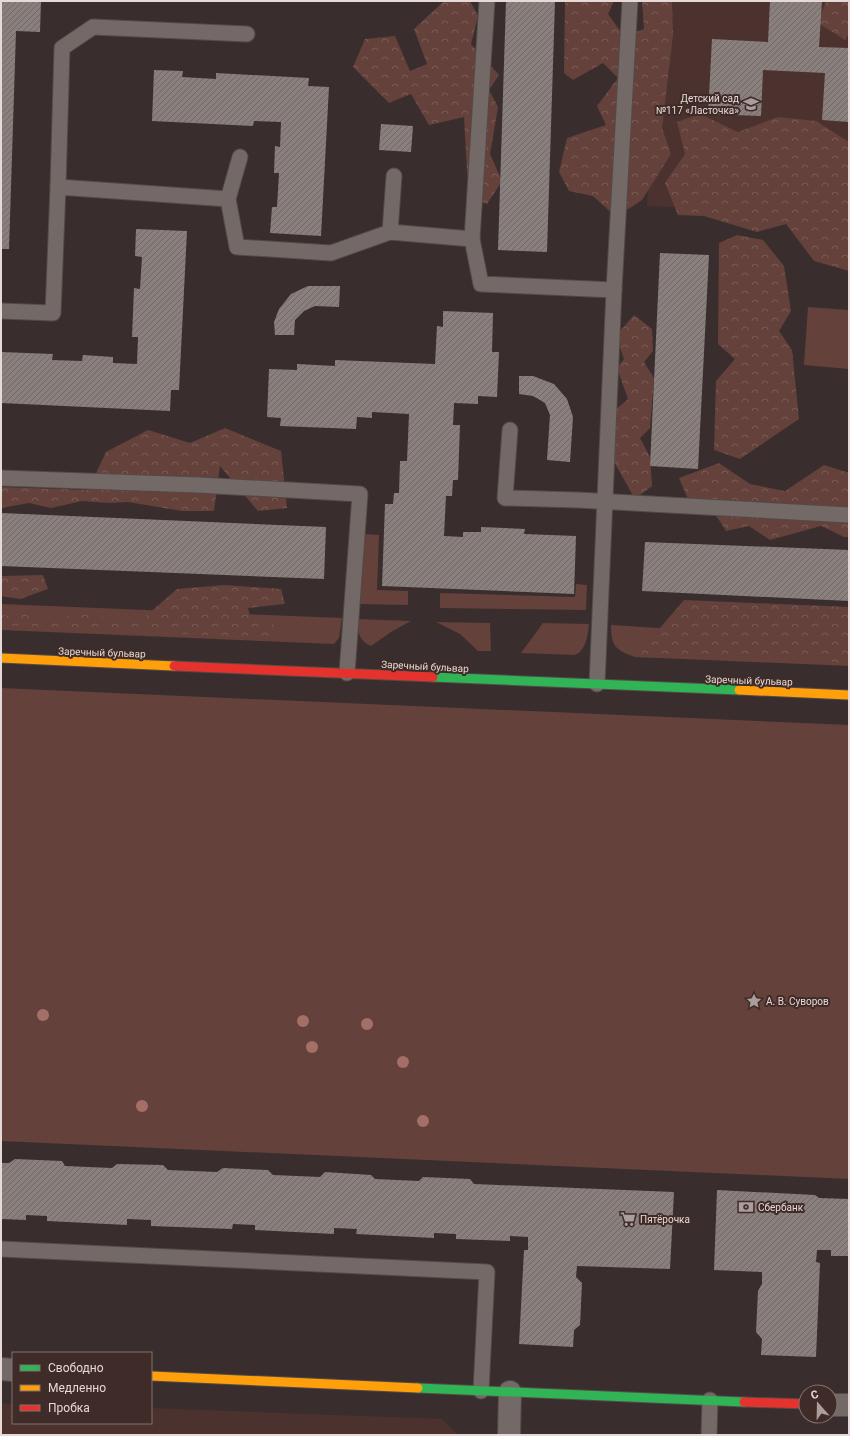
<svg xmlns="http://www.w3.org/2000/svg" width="850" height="1436" font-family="Roboto,sans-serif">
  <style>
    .built { fill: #4b322e }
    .green { fill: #64413b }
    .forest { fill: url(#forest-crowns) }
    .building { fill: url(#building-hatch) }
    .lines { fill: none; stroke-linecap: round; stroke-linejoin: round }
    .lane-casing { stroke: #544a49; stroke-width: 17 }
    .street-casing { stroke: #544a49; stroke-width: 24 }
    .fast-casing { stroke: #544a49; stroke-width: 11 }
    .slow-casing { stroke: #544a49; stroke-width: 11 }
    .jam-casing { stroke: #544a49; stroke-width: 11 }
    .lane { stroke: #736a68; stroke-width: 15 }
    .street { stroke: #736a68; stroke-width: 22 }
    .fast { stroke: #30b455; stroke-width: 9 }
    .slow { stroke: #ff9f0a; stroke-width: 9 }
    .jam { stroke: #e5322d; stroke-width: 9 }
    .tree { fill: #a36f67 }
    .labels { text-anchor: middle; stroke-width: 4; stroke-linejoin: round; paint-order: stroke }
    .poi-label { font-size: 10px; fill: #e7d9d6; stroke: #3f2b27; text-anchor: start }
    .street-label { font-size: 10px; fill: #e7d9d6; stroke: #3f2b27 }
  </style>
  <defs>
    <pattern id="forest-crowns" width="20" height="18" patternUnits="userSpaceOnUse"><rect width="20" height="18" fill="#64413b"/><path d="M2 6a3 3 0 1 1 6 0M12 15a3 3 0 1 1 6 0" fill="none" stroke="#7a5c57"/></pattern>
    <pattern id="building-hatch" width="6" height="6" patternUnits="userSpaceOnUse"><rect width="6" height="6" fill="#897f7d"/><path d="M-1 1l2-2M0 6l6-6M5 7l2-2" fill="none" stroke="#716968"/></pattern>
  </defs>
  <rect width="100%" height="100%" fill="#392e2d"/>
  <!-- built -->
  <g class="built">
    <polygon points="658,1 849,1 849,215 647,206"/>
    <polygon points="1,1403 13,1404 13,1423 151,1423 151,1408 442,1419 458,1435 1,1435"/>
  </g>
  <!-- green -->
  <g class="green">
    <polygon points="808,307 849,310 849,369 804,365"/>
    <polygon points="363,534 379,535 377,590 408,591 408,605 360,604"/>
    <polygon points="576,584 587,585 586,610 440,608 440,593 575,597"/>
    <polygon points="1,604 342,618 339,638 334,644 1,630"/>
    <path d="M358,619L411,621L391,632L371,646C358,640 358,632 358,619Z"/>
    <polygon points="436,622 490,623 491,651 478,651 460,634"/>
    <path d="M543,623L589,624C588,634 586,652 574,655L521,653Z"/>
    <path d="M611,625L849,640V666L635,657C615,650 611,646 611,625Z"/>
    <polygon points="1,688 849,725 849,1179 1,1141"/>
  </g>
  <!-- forest -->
  <g class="forest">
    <polygon points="444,1 470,1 478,16 471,44 499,75 489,90 498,107 490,154 502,181 487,204 474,200 467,172 464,117 429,125 411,94 389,103 353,67 365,39 395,36 410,71 427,64 414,29"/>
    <polygon points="565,1 614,1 608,14 624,36 644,29 642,1 672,1 673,35 662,128 671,154 642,200 616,217 593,196 569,191 559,172 567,138 606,125 597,106 618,78 603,63 573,80 564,73"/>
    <polygon points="826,1 849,1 849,33 845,40 818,23"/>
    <polygon points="700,114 738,132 778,117 816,121 849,142 849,271 814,261 786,224 757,232 704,216 678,215 665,183 685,154 677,122"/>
    <polygon points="737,235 763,240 784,266 791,311 779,331 792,350 799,419 740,459 714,450 716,381 735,359 718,344 719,243"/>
    <polygon points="634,315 652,329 653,351 644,362 654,378 650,428 640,438 650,457 652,486 635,499 604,444 613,412 628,399 617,368 624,359 616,336"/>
    <polygon points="225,428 281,451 287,508 258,511 220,466 214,511 182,511 128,502 109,503 82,501 51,508 29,503 1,508 1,487 88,490 106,452 148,430 190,443"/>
    <polygon points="719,463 750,484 785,491 824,465 849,473 849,537 844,537 821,526 770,540 749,526 726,531 709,504 690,504 679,478"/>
    <polygon points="43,575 48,589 20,599 1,596 1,576"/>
    <polygon points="224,585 281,589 285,604 248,608 251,620 275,625 279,636 261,638 1,625 1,614 6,616 23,609 48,621 77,614 140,621 177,589"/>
    <polygon points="684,600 849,607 849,665 844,665 820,658 788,654 741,658 635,657"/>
  </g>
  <!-- building -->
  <g class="building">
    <polygon points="1,1 41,1 40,32 16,31 9,249 1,249"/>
    <polygon points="506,1 555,1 547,252 498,250"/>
    <polygon points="770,1 822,1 819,47 849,48 849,122 822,120 825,73 763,70 761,116 708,114 712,39 768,42"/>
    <polygon points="154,70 183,71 182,77 216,79 216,73 309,78 308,86 329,87 321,236 270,233 272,207 277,207 279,173 274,173 275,146 280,147 281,122 254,121 253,126 152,121"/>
    <polygon points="381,124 413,126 411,152 379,150"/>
    <polygon points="136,229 187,231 179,390 171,390 170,411 1,403 1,352 53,354 52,360 82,361 83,355 113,357 113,363 137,364 138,337 132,337 134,288 140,289 142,257 135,256"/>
    <polygon points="660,253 709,255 698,469 650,466"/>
    <polygon points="308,286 340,286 339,307 315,306 304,311 295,320 294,335 275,335 274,322 279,309 291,294"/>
    <polygon points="443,311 493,313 492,352 499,352 497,397 478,396 478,404 454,403 453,425 460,425 458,480 453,480 452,496 446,496 444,536 463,537 463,532 481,532 481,527 525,529 524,534 576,536 574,594 382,586 385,504 393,504 394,493 399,493 400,461 407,461 409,414 372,412 372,418 357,417 356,429 280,426 281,418 267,417 269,369 297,370 297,364 335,366 335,360 435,364 437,326 443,327"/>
    <polygon points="519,376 533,376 554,384 567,399 573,417 570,462 547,460 550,415 545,403 533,396 519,394"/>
    <polygon points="1,513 326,527 324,579 1,566"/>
    <polygon points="645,542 849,550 849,601 642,591"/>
    <polygon points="15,1159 62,1161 65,1166 112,1168 117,1164 163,1165 168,1170 217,1172 223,1168 268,1170 273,1175 320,1177 325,1172 371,1175 375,1179 419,1181 423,1177 470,1179 474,1184 674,1192 670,1269 577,1266 576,1277 582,1283 580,1325 574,1330 573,1347 519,1344 524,1250 528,1250 528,1237 510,1236 510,1241 456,1239 456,1234 434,1233 434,1238 356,1234 357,1229 334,1228 334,1234 255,1230 255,1225 233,1224 232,1229 151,1226 151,1220 127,1219 127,1225 47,1221 47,1216 26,1215 26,1220 1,1219 1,1163 9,1163"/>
    <polygon points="717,1190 815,1195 819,1198 849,1199 849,1256 831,1256 831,1250 817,1250 816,1262 820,1263 816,1357 761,1355 762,1339 756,1332 758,1291 762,1284 762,1272 714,1270"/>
  </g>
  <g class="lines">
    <!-- lane casing -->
    <g class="lane-casing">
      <g id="lane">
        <polyline points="58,187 62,48 93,27 247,34"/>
        <polyline points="228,199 240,157"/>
        <polyline points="390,232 394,176"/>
        <polyline points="472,239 487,1"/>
        <polyline points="1,311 53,313 58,187 228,199 237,247 331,253 390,232 472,239 481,284 614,290"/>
        <polyline points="510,430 505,498 578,500 849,515"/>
        <polyline points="1,478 198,485 360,494 347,673"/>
        <polyline points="597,684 614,290 630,1"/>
        <polyline points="1,1249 487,1272 481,1391"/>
        <polyline points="709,1435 710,1400"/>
      </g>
    </g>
    <!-- street casing -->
    <g class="street-casing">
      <g id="street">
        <polyline points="1,1369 13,1370"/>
        <polyline points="830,1405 849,1405"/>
        <polyline points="509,1435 510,1392"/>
      </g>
    </g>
    <!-- fast casing -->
    <g class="fast-casing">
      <g id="fast">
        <polyline points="433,677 739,690"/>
        <polyline points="418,1388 744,1402"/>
      </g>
    </g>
    <!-- slow casing -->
    <g class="slow-casing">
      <g id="slow">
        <polyline points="1,658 174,666"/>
        <polyline points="739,690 849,695"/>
        <polyline points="151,1376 418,1388"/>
      </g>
    </g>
    <!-- jam casing -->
    <g class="jam-casing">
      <g id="jam">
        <polyline points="174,666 433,677"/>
        <polyline points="744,1402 806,1404"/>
      </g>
    </g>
    <!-- lane -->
    <use href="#lane" class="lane"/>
    <!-- street -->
    <use href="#street" class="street"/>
    <!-- fast -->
    <use href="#fast" class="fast"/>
    <!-- slow -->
    <use href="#slow" class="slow"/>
    <!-- jam -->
    <use href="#jam" class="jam"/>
  </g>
  <!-- trees -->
  <g class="tree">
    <circle cx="43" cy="1015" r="6"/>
    <circle cx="303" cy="1021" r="6"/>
    <circle cx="367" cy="1024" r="6"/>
    <circle cx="312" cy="1047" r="6"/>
    <circle cx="403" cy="1062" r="6"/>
    <circle cx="142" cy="1106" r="6"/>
    <circle cx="423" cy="1121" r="6"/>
  </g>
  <!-- icons -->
  <defs>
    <g id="school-bare" transform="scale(1.2)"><path d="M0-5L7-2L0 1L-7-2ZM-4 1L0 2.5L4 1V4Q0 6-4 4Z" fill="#aa9d9b" stroke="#3f2b27" stroke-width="2.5" paint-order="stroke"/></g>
    <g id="sight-bare" transform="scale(1.2)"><path d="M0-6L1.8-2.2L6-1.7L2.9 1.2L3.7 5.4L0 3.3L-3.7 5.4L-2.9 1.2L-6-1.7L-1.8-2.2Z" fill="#aa9d9b" stroke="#3f2b27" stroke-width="2.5" paint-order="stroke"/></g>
    <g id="bank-bare" transform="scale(1.2)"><path d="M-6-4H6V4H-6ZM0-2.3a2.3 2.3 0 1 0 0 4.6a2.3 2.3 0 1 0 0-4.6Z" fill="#aa9d9b" stroke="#3f2b27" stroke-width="2.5" paint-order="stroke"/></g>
    <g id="supermarket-bare" transform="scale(1.2)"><path d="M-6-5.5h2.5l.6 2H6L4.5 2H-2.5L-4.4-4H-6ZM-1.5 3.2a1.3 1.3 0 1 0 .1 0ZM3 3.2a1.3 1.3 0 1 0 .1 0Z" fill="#aa9d9b" stroke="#3f2b27" stroke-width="2.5" paint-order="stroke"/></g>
  </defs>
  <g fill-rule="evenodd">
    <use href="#school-bare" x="751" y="104"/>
    <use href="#sight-bare" x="754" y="1001"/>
    <use href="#bank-bare" x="746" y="1207"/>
    <use href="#supermarket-bare" x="628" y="1219"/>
  </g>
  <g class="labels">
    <!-- poi labels -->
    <g class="poi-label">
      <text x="739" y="102" text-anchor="end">Детский сад<tspan x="739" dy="12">№117 «Ласточка»</tspan></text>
      <text x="766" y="1005">А. В. Суворов</text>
      <text x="758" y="1211">Сбербанк</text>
      <text x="640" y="1223">Пятёрочка</text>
    </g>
    <!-- street labels -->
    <g class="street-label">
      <text transform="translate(102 652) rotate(2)" y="4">Заречный бульвар</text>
      <text transform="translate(425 666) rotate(3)" y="4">Заречный бульвар</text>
      <text transform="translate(749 680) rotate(2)" y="4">Заречный бульвар</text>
    </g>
  </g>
  <!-- border -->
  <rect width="850" height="1436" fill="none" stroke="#e7d9d6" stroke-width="4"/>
  <!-- legend -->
  <rect x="12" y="1352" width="140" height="72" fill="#3f2b27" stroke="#82716d"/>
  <rect x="20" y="1365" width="20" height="6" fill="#30b455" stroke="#82716d"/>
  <text x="48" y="1372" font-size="12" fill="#e7d9d6">Свободно</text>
  <rect x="20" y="1385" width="20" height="6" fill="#ff9f0a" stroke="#82716d"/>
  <text x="48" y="1392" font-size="12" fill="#e7d9d6">Медленно</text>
  <rect x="20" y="1405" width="20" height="6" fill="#e5322d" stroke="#82716d"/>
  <text x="48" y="1412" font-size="12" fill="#e7d9d6">Пробка</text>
  <!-- north arrow -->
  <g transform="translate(818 1404) rotate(340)"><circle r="19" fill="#3f2b27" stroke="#82716d"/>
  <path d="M0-3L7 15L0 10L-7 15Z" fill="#aa9d9b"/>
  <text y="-6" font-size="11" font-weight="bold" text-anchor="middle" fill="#e7d9d6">С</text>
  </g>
</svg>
